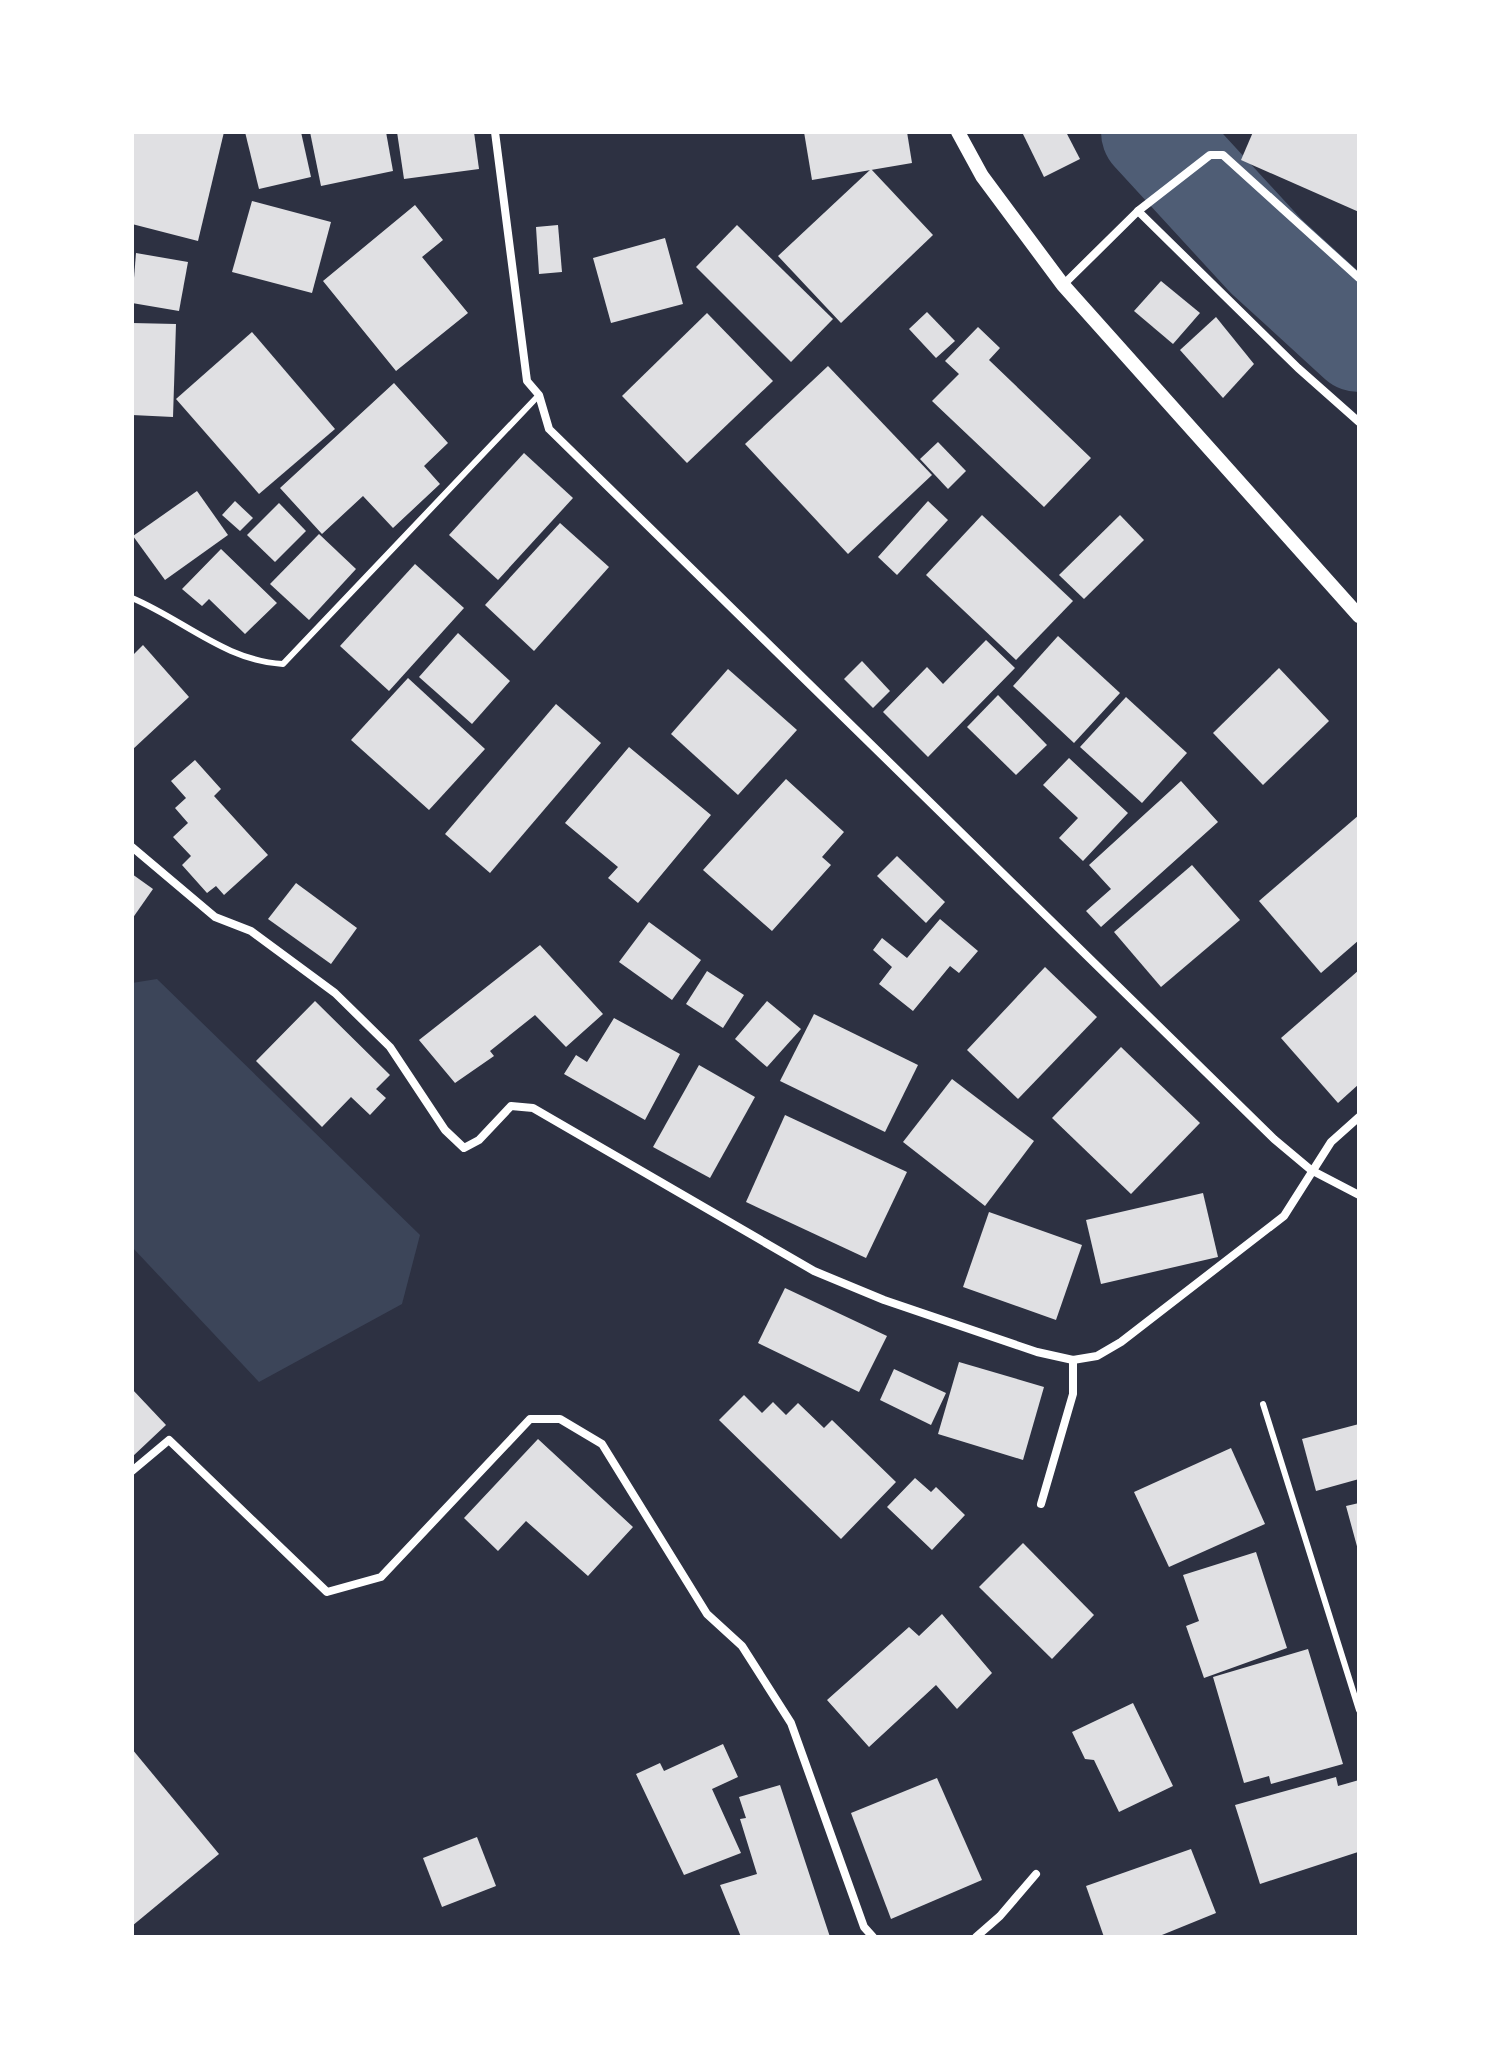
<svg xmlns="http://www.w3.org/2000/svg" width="1491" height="2069" font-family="Barlow,sans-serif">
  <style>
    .green { fill: #3c4559 }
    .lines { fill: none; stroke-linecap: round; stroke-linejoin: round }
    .river { stroke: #4f5d75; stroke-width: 102 }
    .building { fill: #e0e0e3 }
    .service { stroke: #fff; stroke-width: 6 }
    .minor { stroke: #fff; stroke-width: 8 }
    .tertiary { stroke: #fff; stroke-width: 14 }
  </style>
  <rect width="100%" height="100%" fill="#2d3142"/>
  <!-- green -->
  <polygon class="green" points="157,979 420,1235 402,1304 259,1382 132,1247 132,983"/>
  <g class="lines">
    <!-- river -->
    <polyline class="river" points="1152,132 1266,256 1359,341"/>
  </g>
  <!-- building -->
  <g class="building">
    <polygon points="132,132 224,132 198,241 132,224"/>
    <polygon points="245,132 301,132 311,177 259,189"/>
    <polygon points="310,132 386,132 393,171 321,186"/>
    <polygon points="397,132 474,132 479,169 404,179"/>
    <polygon points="804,132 907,132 912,163 812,180"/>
    <polygon points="1022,132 1066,132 1080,159 1044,177"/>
    <polygon points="1253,132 1359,132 1359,212 1241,160"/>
    <polygon points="871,169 933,235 841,323 778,256"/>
    <polygon points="252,201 331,222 312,293 232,272"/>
    <polygon points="415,205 443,240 422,257 468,313 396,371 323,281"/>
    <polygon points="558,225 562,272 539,274 536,227"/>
    <polygon points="737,225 833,319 791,362 696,267"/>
    <polygon points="665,238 683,304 611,323 593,258"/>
    <polygon points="136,253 188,262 179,311 132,303"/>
    <polygon points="1161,281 1200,313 1173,344 1134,311"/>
    <polygon points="927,312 955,341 936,358 909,329"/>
    <polygon points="707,313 773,381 687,463 622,396"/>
    <polygon points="1216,317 1254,364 1223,398 1180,350"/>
    <polygon points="132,323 176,324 173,417 132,415"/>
    <polygon points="978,327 1000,348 989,360 1091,458 1044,507 932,401 959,374 945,361"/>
    <polygon points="252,332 335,429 259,494 176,399"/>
    <polygon points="828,366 932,475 848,554 745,444"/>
    <polygon points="394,383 448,443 424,466 440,484 393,528 363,496 322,534 280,488"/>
    <polygon points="938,442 966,471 948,489 920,459"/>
    <polygon points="524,453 573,498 498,580 449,535"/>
    <polygon points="197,491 228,535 165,580 133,536"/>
    <polygon points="235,501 253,518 240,531 222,515"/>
    <polygon points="928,501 948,520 897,575 878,557"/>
    <polygon points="279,503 306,531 275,562 247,535"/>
    <polygon points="982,515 1073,601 1016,660 926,575"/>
    <polygon points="1120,515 1144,540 1084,599 1059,575"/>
    <polygon points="560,523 609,567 534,651 485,605"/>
    <polygon points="319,534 356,569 309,620 270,584"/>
    <polygon points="221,549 277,603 245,634 209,599 202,606 182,589"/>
    <polygon points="415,564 464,608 389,691 340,646"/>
    <polygon points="458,633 510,681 472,724 419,677"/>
    <polygon points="1058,636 1120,693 1074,743 1013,686"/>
    <polygon points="986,640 1015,668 928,757 883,712 927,667 943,684"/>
    <polygon points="143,645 189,697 132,750 132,656"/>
    <polygon points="862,661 890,691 873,708 844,679"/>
    <polygon points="1279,668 1329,721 1263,785 1213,733"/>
    <polygon points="728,669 797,730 738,795 671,734"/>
    <polygon points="408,678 485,749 429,810 351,740"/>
    <polygon points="998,695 1047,745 1016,775 967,727"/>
    <polygon points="1126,697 1187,753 1142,803 1080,747"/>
    <polygon points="556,704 601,743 490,873 445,834"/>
    <polygon points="629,747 711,815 638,903 608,878 618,867 565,823"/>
    <polygon points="1069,758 1128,813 1083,861 1059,838 1078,818 1043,785"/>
    <polygon points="195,760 221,789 214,796 268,855 224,895 216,886 207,893 182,865 191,856 173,837 188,823 175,808 186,798 171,781"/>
    <polygon points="786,779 844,832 822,857 831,865 772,931 703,870"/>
    <polygon points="1181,781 1218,822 1101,927 1086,911 1111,889 1089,865"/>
    <polygon points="1359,815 1359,940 1321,973 1259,901"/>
    <polygon points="897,856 945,902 926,923 877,876"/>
    <polygon points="1192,865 1240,920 1161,987 1114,932"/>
    <polygon points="132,874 153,889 132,919"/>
    <polygon points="296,883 357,928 331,964 268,919"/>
    <polygon points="940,919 978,951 959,973 950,966 913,1011 879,984 892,967 873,950 882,938 907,958"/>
    <polygon points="649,922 701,960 672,1000 619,962"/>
    <polygon points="540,945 603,1014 566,1047 535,1015 490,1051 494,1056 455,1083 419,1040"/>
    <polygon points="1045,967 1097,1017 1018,1099 967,1050"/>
    <polygon points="1359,970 1359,1084 1338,1103 1281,1038"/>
    <polygon points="707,971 744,995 723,1028 686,1004"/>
    <polygon points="315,1001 390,1075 376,1089 386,1098 370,1115 351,1097 322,1127 256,1061"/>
    <polygon points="767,1001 801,1029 767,1067 735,1039"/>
    <polygon points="814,1014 918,1065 885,1132 780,1081"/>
    <polygon points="614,1018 680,1054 645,1120 564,1074 576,1055 587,1062"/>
    <polygon points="1121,1047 1200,1123 1131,1194 1052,1118"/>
    <polygon points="699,1065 755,1097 710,1178 653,1147"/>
    <polygon points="952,1079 1034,1141 985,1206 903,1142"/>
    <polygon points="785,1115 907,1172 866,1258 746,1202"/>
    <polygon points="1203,1193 1218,1257 1101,1284 1086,1220"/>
    <polygon points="989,1212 1082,1245 1056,1320 963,1287"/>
    <polygon points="785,1288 887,1336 859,1392 758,1343"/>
    <polygon points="959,1362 1044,1387 1023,1460 938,1434"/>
    <polygon points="894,1369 946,1393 931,1425 880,1400"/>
    <polygon points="132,1389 166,1425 132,1457"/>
    <polygon points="744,1395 762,1413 773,1402 786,1415 798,1403 824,1428 832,1420 896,1482 841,1539 719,1420"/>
    <polygon points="1359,1424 1359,1479 1316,1491 1302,1439"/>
    <polygon points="538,1439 633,1527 588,1576 526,1521 498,1551 464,1518"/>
    <polygon points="1231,1448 1265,1524 1169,1567 1134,1492"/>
    <polygon points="915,1478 931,1492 936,1487 965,1515 932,1550 887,1507"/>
    <polygon points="1359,1503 1359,1550 1358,1550 1346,1506"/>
    <polygon points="1023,1543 1094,1615 1052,1659 979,1587"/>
    <polygon points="1256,1552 1287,1648 1204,1678 1186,1626 1199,1621 1183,1575"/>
    <polygon points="942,1614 992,1673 957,1709 936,1685 869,1747 827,1700 909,1627 919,1636"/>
    <polygon points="1308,1649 1343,1764 1271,1784 1269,1776 1244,1783 1213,1677"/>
    <polygon points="1133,1703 1173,1786 1119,1812 1094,1760 1085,1759 1072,1732"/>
    <polygon points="723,1744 738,1777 712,1789 741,1853 684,1875 636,1774 660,1763 664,1771"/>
    <polygon points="132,1749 219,1854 132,1926"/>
    <polygon points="1336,1777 1338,1786 1359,1780 1358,1852 1260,1884 1235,1805"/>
    <polygon points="937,1778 982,1880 891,1919 851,1813"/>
    <polygon points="780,1785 830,1937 741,1937 720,1885 757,1874 740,1819 746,1818 739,1797"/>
    <polygon points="477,1837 496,1886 442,1907 423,1858"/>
    <polygon points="1191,1849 1216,1913 1157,1937 1104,1937 1086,1886"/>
  </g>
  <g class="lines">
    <!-- service -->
    <g class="service">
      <path d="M132,598C184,620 226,661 283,664L539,395"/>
      <polyline points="1263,1404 1359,1710"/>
    </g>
    <!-- minor -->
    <g class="minor">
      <polyline points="495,132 527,381 539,395 549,429 1274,1139 1311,1170 1359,1195"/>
      <polyline points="1138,211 1210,155 1223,155 1359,278"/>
      <polyline points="1063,285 1138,211 1298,368 1359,422"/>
      <polyline points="132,847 215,917 251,931 335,993 390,1047 445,1130 464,1148 479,1140 511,1106 533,1108 814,1271 884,1300 1037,1352 1073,1360 1097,1356 1121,1342 1284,1216 1331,1142 1359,1117"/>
      <polyline points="132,1471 169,1440 327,1592 381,1577 530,1419 560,1419 602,1444 707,1614 742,1646 791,1723 864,1927 873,1937"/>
      <polyline points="1041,1504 1073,1394 1073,1360"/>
      <polyline points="976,1937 1000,1916 1036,1874"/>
    </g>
    <!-- tertiary -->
    <polyline class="tertiary" points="958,132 982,176 1063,285 1359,616"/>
  </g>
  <!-- border -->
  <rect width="1491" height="2069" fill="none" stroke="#ffffff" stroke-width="268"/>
</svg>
